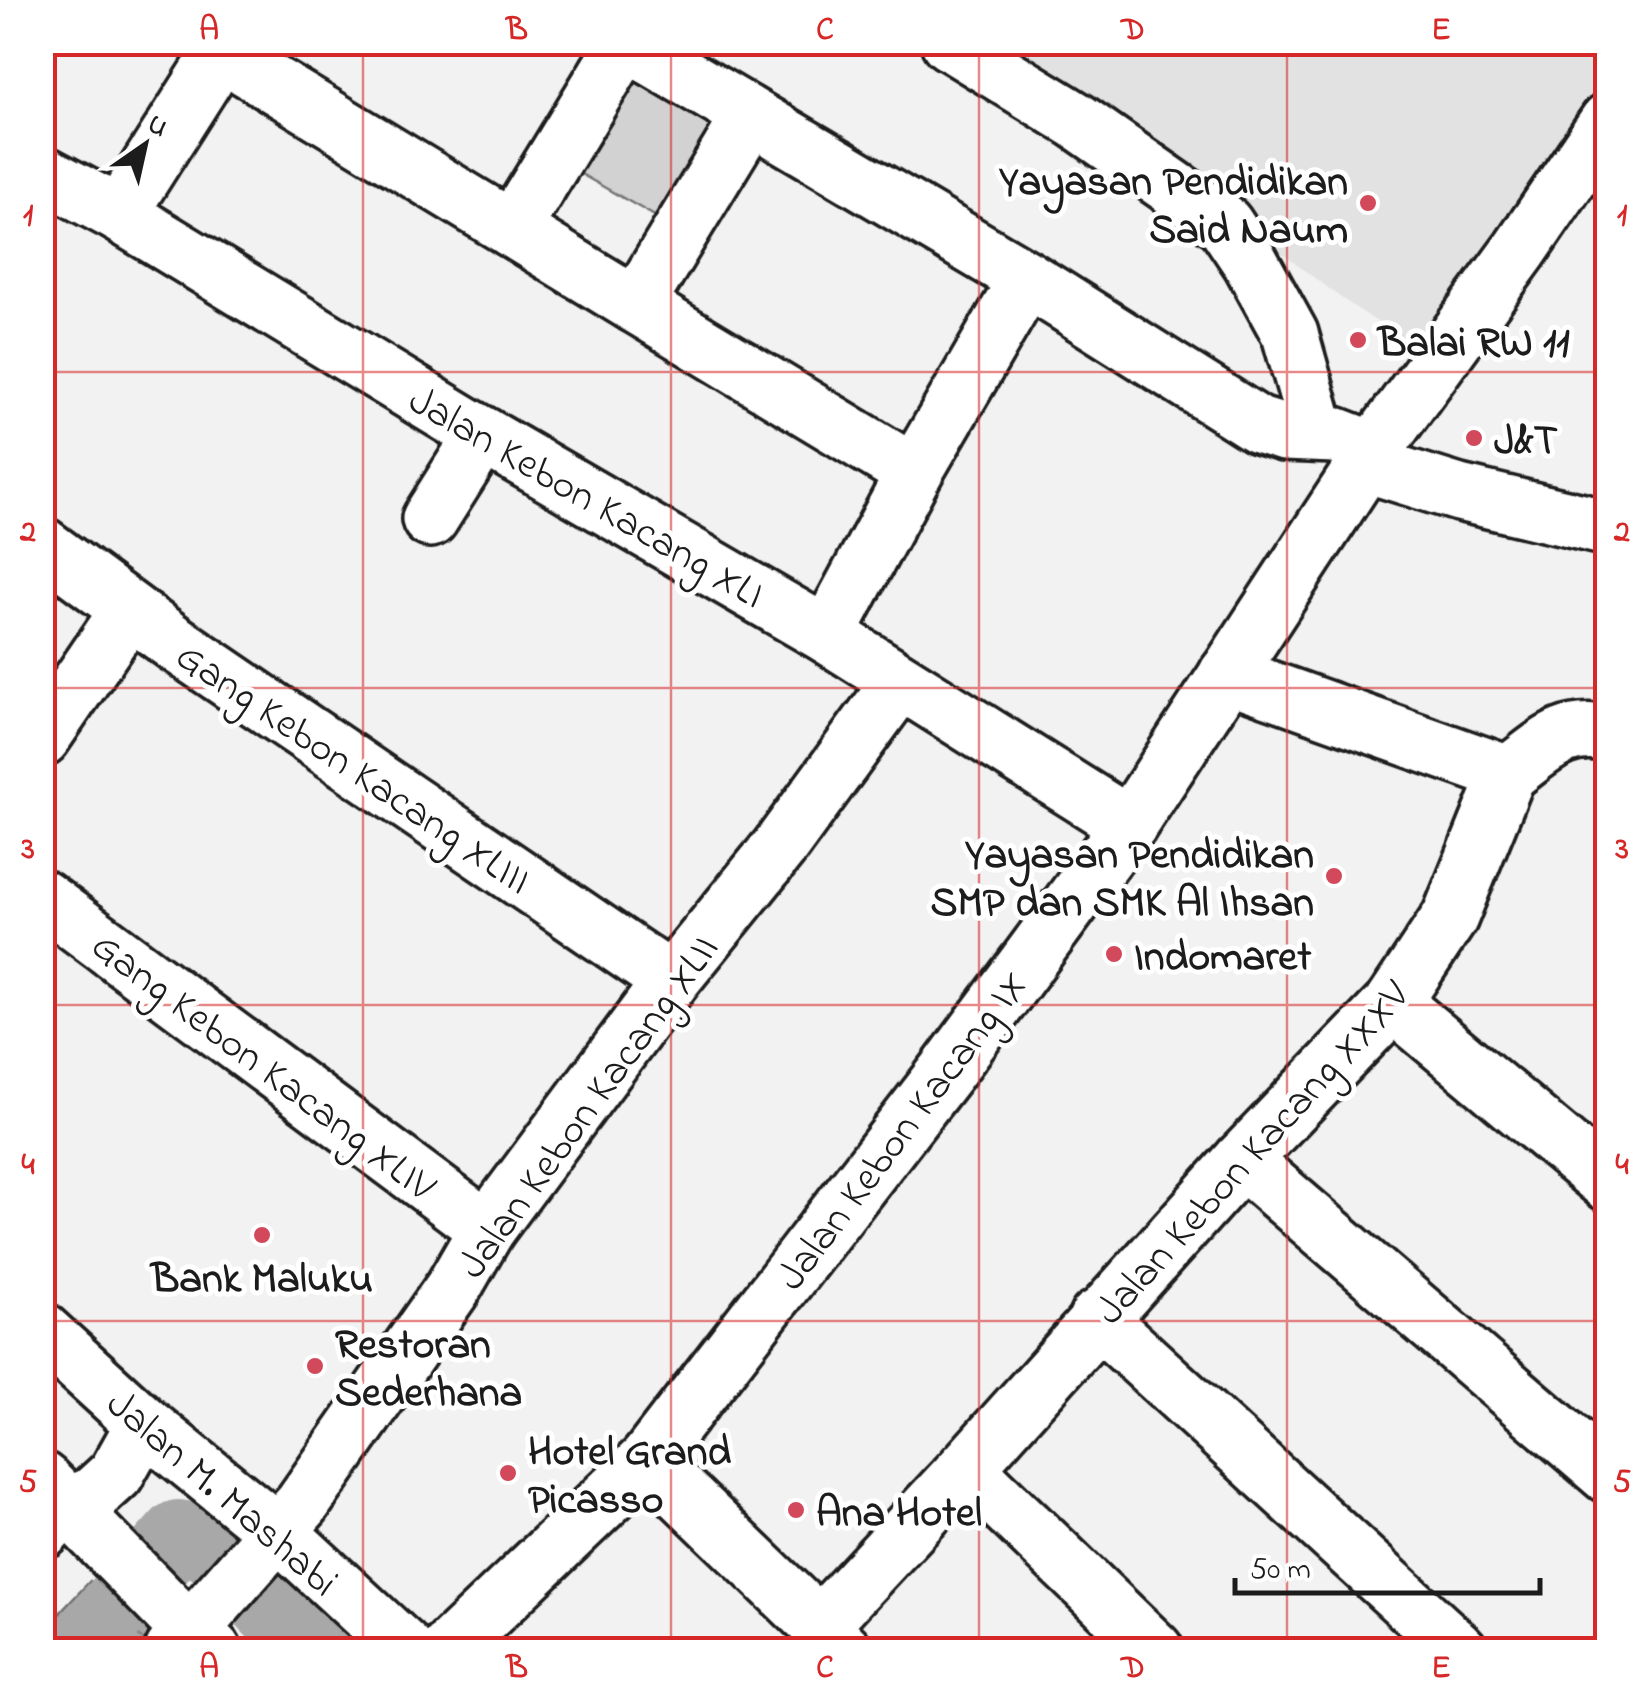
<svg xmlns="http://www.w3.org/2000/svg" width="1650" height="1693" font-family="'Indie Flower',sans-serif">
  <style>
    .built { fill: #e2e2e2 }
    .park { fill: #d2d2d2; stroke: #777; stroke-width: 2.5 }
    .water { fill: url(#water-waves); stroke: #707070; stroke-width: 2.5 }
    .lines { fill: none; stroke-linecap: round; stroke-linejoin: round }
    .river { stroke: #a8a8a8; stroke-width: 72 }
    .minor-casing { stroke: #1c1c1c; stroke-width: 62 }
    .minor { stroke: #fff; stroke-width: 55 }
    .grid { fill: none; stroke: #d62828; stroke-width: 2.5; stroke-opacity: 0.55 }
    .poi-dot { fill: #d1495b; stroke: #fff; stroke-width: 4 }
    .labels { text-anchor: middle; stroke-width: 10; stroke-linejoin: round; paint-order: stroke }
    .poi-label { font-size: 42px; font-weight: bold; fill: #1c1c1c; stroke: #fff; text-anchor: start }
    .street-label { font-size: 42px; fill: #1c1c1c; stroke: #fff }
    .neatline { fill: none; stroke: #d62828; stroke-width: 4 }
    .grid-label { font-size: 32px; text-anchor: middle; font-weight: bold; fill: #d62828 }
  </style>
  <defs>
    <pattern id="water-waves" width="16" height="10" patternUnits="userSpaceOnUse" patternTransform="scale(2.5)"><rect width="16" height="10" fill="#a8a8a8"/><path d="M0 5q4-4 8 0t8 0" fill="none" stroke="#888"/></pattern>
  </defs>
  <rect width="100%" height="100%" fill="#f2f2f2"/>
  <filter id="ink" filterUnits="userSpaceOnUse"><feTurbulence type="fractalNoise" baseFrequency=".01" numOctaves="2"/><feDisplacementMap in="SourceGraphic" scale="20" xChannelSelector="R" yChannelSelector="G"/><feConvolveMatrix kernelMatrix="1 2 1 2 8 2 1 2 1" color-interpolation-filters="sRGB"/></filter>
  <g filter="url(#ink)">
    <!-- built -->
    <polygon class="built" points="987,43 1607,43 1607,76 1420,351 1341,298 1089,108"/>
    <!-- park -->
    <polygon class="park" points="622,70 728,130 674,227 567,166"/>
    <!-- water -->
    <polygon class="water" points="90,1581 161,1641 153,1650 43,1650 42,1632"/>
    <g class="lines">
      <!-- river -->
      <polyline class="river" points="78,1650 179,1536 209,1545 274,1613 315,1650"/>
      <!-- minor casing -->
      <g class="minor-casing">
        <g id="minor">
          <polyline points="626,42 1027,279 1258,425 1284,433 1335,435 1374,450"/>
          <polyline points="949,42 1076,120 1225,224 1251,263 1290,334 1318,433"/>
          <polyline points="222,53 512,229 626,42"/>
          <polyline points="750,117 636,305 914,473"/>
          <polyline points="42,173 119,214 464,424 827,635 1129,825"/>
          <polyline points="119,214 228,42"/>
          <polyline points="512,229 636,305"/>
          <polyline points="1366,464 1459,493 1608,528"/>
          <polyline points="430,519 483,435"/>
          <polyline points="42,545 173,642 671,981"/>
          <polyline points="827,635 914,473 1027,279"/>
          <polyline points="1227,674 1508,774"/>
          <polyline points="42,738 129,610"/>
          <path d="M1508,774C1542,750 1563,723 1608,734"/>
          <polyline points="42,898 487,1229"/>
          <polyline points="1393,1003 1608,1183"/>
          <polyline points="1242,1160 1608,1475"/>
          <polyline points="1097,1318 1459,1650"/>
          <polyline points="42,1331 144,1424 286,1539 406,1650"/>
          <polyline points="647,1460 844,1650"/>
          <polyline points="966,1468 1155,1650"/>
          <polyline points="42,1480 176,1617 213,1650"/>
          <polyline points="43,1531 66,1506 94,1494 116,1474 144,1424"/>
          <polyline points="820,1625 966,1468 1242,1160 1393,1003 1450,917 1508,774"/>
          <polyline points="173,1650 302,1504 453,1288 487,1229 671,981 779,848 900,682"/>
          <polyline points="448,1650 647,1460 947,1071 1129,825 1374,450 1520,250 1608,121"/>
        </g>
      </g>
      <!-- minor -->
      <use href="#minor" class="minor"/>
    </g>
  </g>
  <!-- grid -->
  <path class="grid" d="M363,42V1650M671,42V1650M979,42V1650M1287,42V1650M42,372H1608M42,688H1608M42,1005H1608M42,1321H1608"/>
  <!-- markers -->
  <g class="poi-dot">
    <circle cx="1368" cy="203" r="10"/>
    <circle cx="1358" cy="340" r="10"/>
    <circle cx="1474" cy="438" r="10"/>
    <circle cx="1334" cy="876" r="10"/>
    <circle cx="1114" cy="954" r="10"/>
    <circle cx="262" cy="1235" r="10"/>
    <circle cx="315" cy="1366" r="10"/>
    <circle cx="508" cy="1473" r="10"/>
    <circle cx="796" cy="1510" r="10"/>
  </g>
  <g class="labels">
    <!-- poi labels -->
    <g class="poi-label">
      <text x="1348" y="194" text-anchor="end">Yayasan Pendidikan<tspan x="1348" dy="48">Said Naum</tspan></text>
      <text x="1378" y="355">Balai RW 11</text>
      <text x="1494" y="453">J&amp;T</text>
      <text x="1314" y="867" text-anchor="end">Yayasan Pendidikan<tspan x="1314" dy="48">SMP dan SMK Al Ihsan</tspan></text>
      <text x="1134" y="969">Indomaret</text>
      <text x="262" y="1291" text-anchor="middle">Bank Maluku</text>
      <text x="335" y="1357">Restoran<tspan x="335" dy="48">Sederhana</tspan></text>
      <text x="528" y="1464">Hotel Grand<tspan x="528" dy="48">Picasso</tspan></text>
      <text x="816" y="1525">Ana Hotel</text>
    </g>
    <!-- street labels -->
    <g class="street-label">
      <text transform="translate(588 495) rotate(30)" y="15">Jalan Kebon Kacang XLI</text>
      <text transform="translate(355 766) rotate(34)" y="15">Gang Kebon Kacang XLIII</text>
      <text transform="translate(265 1064) rotate(37)" y="15">Gang Kebon Kacang XLIV</text>
      <text transform="translate(586 1105) rotate(-54)" y="15">Jalan Kebon Kacang XLII</text>
      <text transform="translate(900 1129) rotate(-53)" y="15">Jalan Kebon Kacang IX</text>
      <text transform="translate(1250 1151) rotate(-48)" y="15">Jalan Kebon Kacang XXXV</text>
      <text transform="translate(224 1491) rotate(41)" y="15">Jalan M. Mashabi</text>
    </g>
  </g>
  <!-- margin -->
  <rect width="1650" height="1693" fill="none" stroke="#fff" stroke-width="110"/>
  <!-- north arrow -->
  <g transform="translate(145 145) rotate(34)" stroke="#ffffff" stroke-width="8" paint-order="stroke">
  <path d="M0-8L18 38L0 25L-18 38Z" fill="#1c1c1c"/>
  <text y="-15" font-size="28" font-weight="bold" text-anchor="middle" fill="#1c1c1c">U</text>
  </g>
  <!-- scale -->
  <path d="M1235 1578v15h305v-15" fill="none" stroke="#1c1c1c" stroke-width="5"/>
  <text x="1250" y="1578" font-size="30" fill="#1c1c1c" stroke="#ffffff" stroke-width="8" paint-order="stroke">50 m</text>
  <rect x="55" y="55" width="1540" height="1583" class="neatline"/>
  <g class="grid-label">
    <text x="209" y="39">A</text>
    <text x="517" y="39">B</text>
    <text x="825" y="39">C</text>
    <text x="1133" y="39">D</text>
    <text x="1441" y="39">E</text>
    <text x="28" y="225">1</text>
    <text x="1622" y="225">1</text>
    <text x="28" y="541">2</text>
    <text x="1622" y="541">2</text>
    <text x="28" y="858">3</text>
    <text x="1622" y="858">3</text>
    <text x="28" y="1174">4</text>
    <text x="1622" y="1174">4</text>
    <text x="28" y="1491">5</text>
    <text x="1622" y="1491">5</text>
    <text x="209" y="1677">A</text>
    <text x="517" y="1677">B</text>
    <text x="825" y="1677">C</text>
    <text x="1133" y="1677">D</text>
    <text x="1441" y="1677">E</text>
  </g>
</svg>
